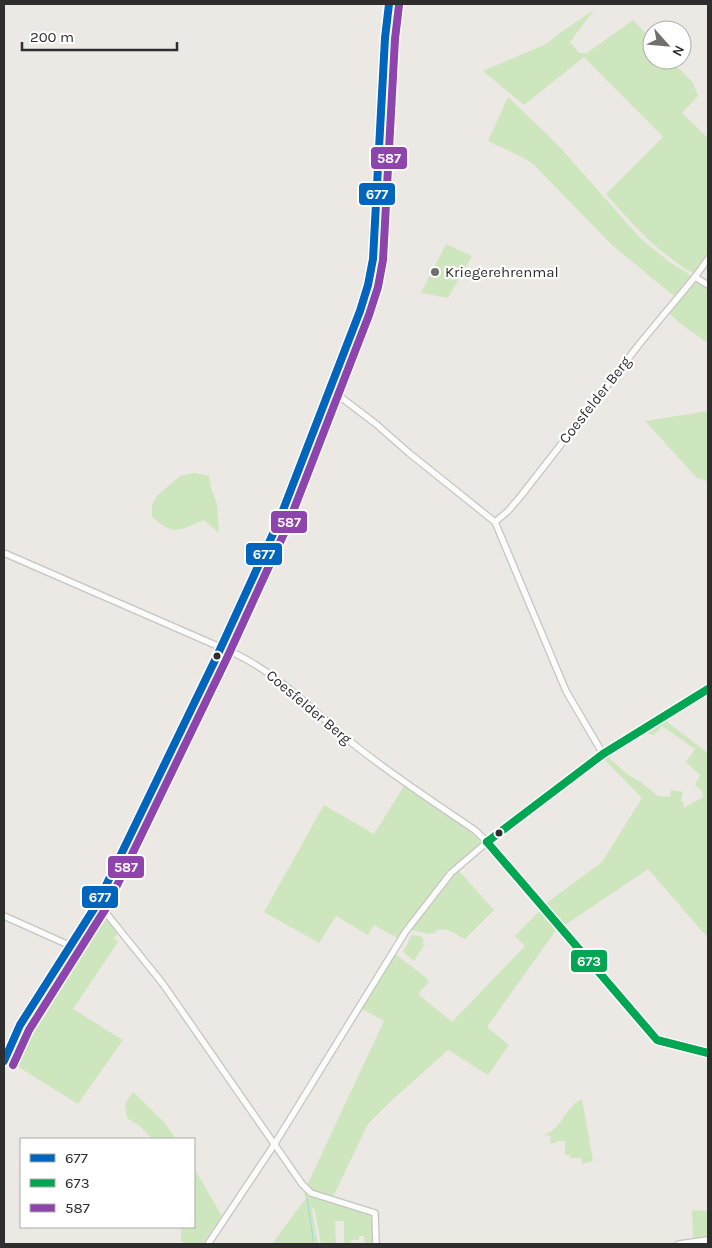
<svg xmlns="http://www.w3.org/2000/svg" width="712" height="1248" font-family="Karla,sans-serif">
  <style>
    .green { fill: #cee6be }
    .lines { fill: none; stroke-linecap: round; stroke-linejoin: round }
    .stream { stroke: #99d6ec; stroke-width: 1 }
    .minor-casing { stroke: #c5c4c5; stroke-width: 8 }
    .minor { stroke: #fcfcfb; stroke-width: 5.5 }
    .bus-1-casing { stroke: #fff; stroke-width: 11 }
    .bus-2-casing { stroke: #fff; stroke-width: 11 }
    .bus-3-casing { stroke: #fff; stroke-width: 11 }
    .bus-1 { stroke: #0065bd; stroke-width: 8 }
    .bus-2 { stroke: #00a651; stroke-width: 8 }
    .bus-3 { stroke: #8e44ad; stroke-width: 8 }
    .poi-dot { fill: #706f6e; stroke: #fff; stroke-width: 2 }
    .bus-dot { fill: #2e2e2e; stroke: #fff; stroke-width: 2 }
    .labels { text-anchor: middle; stroke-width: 4.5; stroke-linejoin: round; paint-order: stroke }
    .poi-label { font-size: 15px; fill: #2e2e2e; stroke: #fff; text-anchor: start }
    .street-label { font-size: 15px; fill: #2e2e2e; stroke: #fff }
    .line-badge { stroke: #fff; stroke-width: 2 }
    .badge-label { font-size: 14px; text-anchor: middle; font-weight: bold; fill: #fff }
  </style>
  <rect width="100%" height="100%" fill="#ece8e4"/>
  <!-- green -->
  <g class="green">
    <path d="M594,10L570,42L579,53H587L633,20L652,40V60H671L693,83L698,96L682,113L708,138V254L694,274C656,251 635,227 606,194L663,137L584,57L524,105L483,71L546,44L561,32Z"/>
    <path d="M508,97L557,144L640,238L668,261L692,276L675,297L612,245L533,164C519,154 503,149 488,141Z"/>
    <polygon points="446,244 472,256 448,298 421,293"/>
    <polygon points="696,279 708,287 708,343 681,324 668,312"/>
    <polygon points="708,411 708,481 697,478 645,421"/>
    <path d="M194,473L209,476L211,488L217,504L219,533L204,520C179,530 175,537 152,517V505L157,496L180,476Z"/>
    <path d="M666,718L667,722L708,753V938L648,869L565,925L594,961L563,926L556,930L487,1027L509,1045L488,1075L448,1050L389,1103L368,1124L331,1201L368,1213C375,1221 372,1234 373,1244H365L364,1236H359V1240H351V1244H344V1221H335L336,1244H321L314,1207L312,1210L318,1244H315L312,1223L314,1244H272L306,1198L304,1195L308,1183L384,1021L360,1008L395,954L428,979L427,981L429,982L418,994L452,1022L525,946L515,936L548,902L602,862L642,798L603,758L610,753V759L630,776L641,782L658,796L670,797L671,790L683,792L681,801H683L684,808L703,797L702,790L695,785L700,775L686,762L695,749L662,726L654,735L644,733Z"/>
    <polygon points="404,786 481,840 482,843 448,873 399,939 374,925 368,935 336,916 319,943 264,912 324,805 374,834"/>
    <path d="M458,870L494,910L465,939C456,935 447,927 437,930L435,933L429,934L412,930L411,928L451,877Z"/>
    <polygon points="101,914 118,933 114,938 118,942 73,1009 123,1040 78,1104 12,1063 23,1034"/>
    <polygon points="412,935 420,936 424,940 422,943 425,944 414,961 403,952"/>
    <polygon points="133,1092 164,1122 176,1139 152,1139 141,1127 127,1118 125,1104"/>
    <path d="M582,1099L593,1161L582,1164V1158H570V1155H565V1141H557L556,1143H550L551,1136L544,1135C565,1126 562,1110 582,1099Z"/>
    <polygon points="194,1168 222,1216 202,1244 186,1244 181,1241 181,1227 194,1227"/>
    <polygon points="692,1210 708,1211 708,1237 693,1239"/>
  </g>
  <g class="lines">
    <!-- stream -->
    <polyline class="stream" points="307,1198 314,1244"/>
    <!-- minor casing -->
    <g class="minor-casing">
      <g id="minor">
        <polyline points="708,259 695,277 708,285"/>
        <polyline points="330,389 376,424 409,453 495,522 566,691 603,754"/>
        <polyline points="495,522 508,511 520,497 641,342 695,277"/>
        <path d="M4,553L236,654C281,676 313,711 351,742C390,774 434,802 476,831L487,842L657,1040L708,1053"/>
        <polyline points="91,899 106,913 163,984 302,1184 311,1193 375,1213 376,1244"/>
        <polyline points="4,916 71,946"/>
        <polyline points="4,1061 20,1025 97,904 217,656 278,523 360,311 368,285 373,259 385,38 389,4"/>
        <polyline points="208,1244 274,1145 406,931 451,873 499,832 603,754 708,689"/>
        <polyline points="679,1244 708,1240"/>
      </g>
    </g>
    <!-- minor -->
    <use href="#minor" class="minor"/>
    <!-- bus-1 casing -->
    <g class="bus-1-casing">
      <polyline id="bus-1" points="4,1061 20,1025 97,904 217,656 278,523 360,311 368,285 373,259 385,38 389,4"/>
    </g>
    <!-- bus-2 casing -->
    <g class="bus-2-casing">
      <g id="bus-2">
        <polyline points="487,842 657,1040 708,1053"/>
        <polyline points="487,842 603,754 708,689"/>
      </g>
    </g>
    <!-- bus-3 casing -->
    <g class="bus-3-casing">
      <polyline id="bus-3" points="13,1065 29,1030 106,908 226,660 287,527 369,315 378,287 383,260 395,39 399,5"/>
    </g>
    <!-- bus-1 -->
    <use href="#bus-1" class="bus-1"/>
    <!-- bus-2 -->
    <use href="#bus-2" class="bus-2"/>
    <!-- bus-3 -->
    <use href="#bus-3" class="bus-3"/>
  </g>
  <!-- markers -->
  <circle class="poi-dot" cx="435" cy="272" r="5"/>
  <g class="bus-dot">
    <circle cx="217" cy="656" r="4.5"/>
    <circle cx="499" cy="833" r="4.5"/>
  </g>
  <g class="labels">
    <!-- poi labels -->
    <g class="poi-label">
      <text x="445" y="277">Kriegerehrenmal</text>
    </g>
    <!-- street labels -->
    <g class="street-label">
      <text transform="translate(595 400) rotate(-52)" y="5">Coesfelder Berg</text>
      <text transform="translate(309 707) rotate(40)" y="5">Coesfelder Berg</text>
    </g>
  </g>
  <g class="line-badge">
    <rect x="370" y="146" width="38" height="24" rx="5" fill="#8e44ad"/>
    <rect x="358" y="182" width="38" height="24" rx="5" fill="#0065bd"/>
    <rect x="270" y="510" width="38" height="24" rx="5" fill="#8e44ad"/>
    <rect x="245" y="542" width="38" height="24" rx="5" fill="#0065bd"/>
    <rect x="107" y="855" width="38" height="24" rx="5" fill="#8e44ad"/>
    <rect x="81" y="885" width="38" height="24" rx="5" fill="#0065bd"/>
    <rect x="570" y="949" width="38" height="24" rx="5" fill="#00a651"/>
  </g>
  <g class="badge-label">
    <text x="389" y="163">587</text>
    <text x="377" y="199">677</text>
    <text x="289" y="527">587</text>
    <text x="264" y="559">677</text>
    <text x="126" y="872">587</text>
    <text x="100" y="902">677</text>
    <text x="589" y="966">673</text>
  </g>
  <!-- border -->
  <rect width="712" height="1248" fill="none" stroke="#2e2e2e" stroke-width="10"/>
  <!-- legend -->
  <rect x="20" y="1138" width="175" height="90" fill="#ffffff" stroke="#ababab"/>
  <rect x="30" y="1154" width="25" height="8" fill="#0065bd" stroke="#ababab"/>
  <text x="65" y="1163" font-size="15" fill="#2e2e2e">677</text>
  <rect x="30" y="1179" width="25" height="8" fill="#00a651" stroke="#ababab"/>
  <text x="65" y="1188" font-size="15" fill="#2e2e2e">673</text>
  <rect x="30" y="1204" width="25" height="8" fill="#8e44ad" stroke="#ababab"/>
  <text x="65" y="1213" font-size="15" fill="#2e2e2e">587</text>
  <!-- north arrow -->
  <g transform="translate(667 45) rotate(117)"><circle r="24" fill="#ffffff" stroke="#ababab"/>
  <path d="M0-4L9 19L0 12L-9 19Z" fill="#706f6e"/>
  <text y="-8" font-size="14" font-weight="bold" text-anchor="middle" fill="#2e2e2e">N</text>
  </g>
  <!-- scale -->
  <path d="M22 42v8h155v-8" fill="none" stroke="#2e2e2e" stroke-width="2.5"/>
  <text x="30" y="42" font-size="15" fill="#2e2e2e" stroke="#ffffff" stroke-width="4" paint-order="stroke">200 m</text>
</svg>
